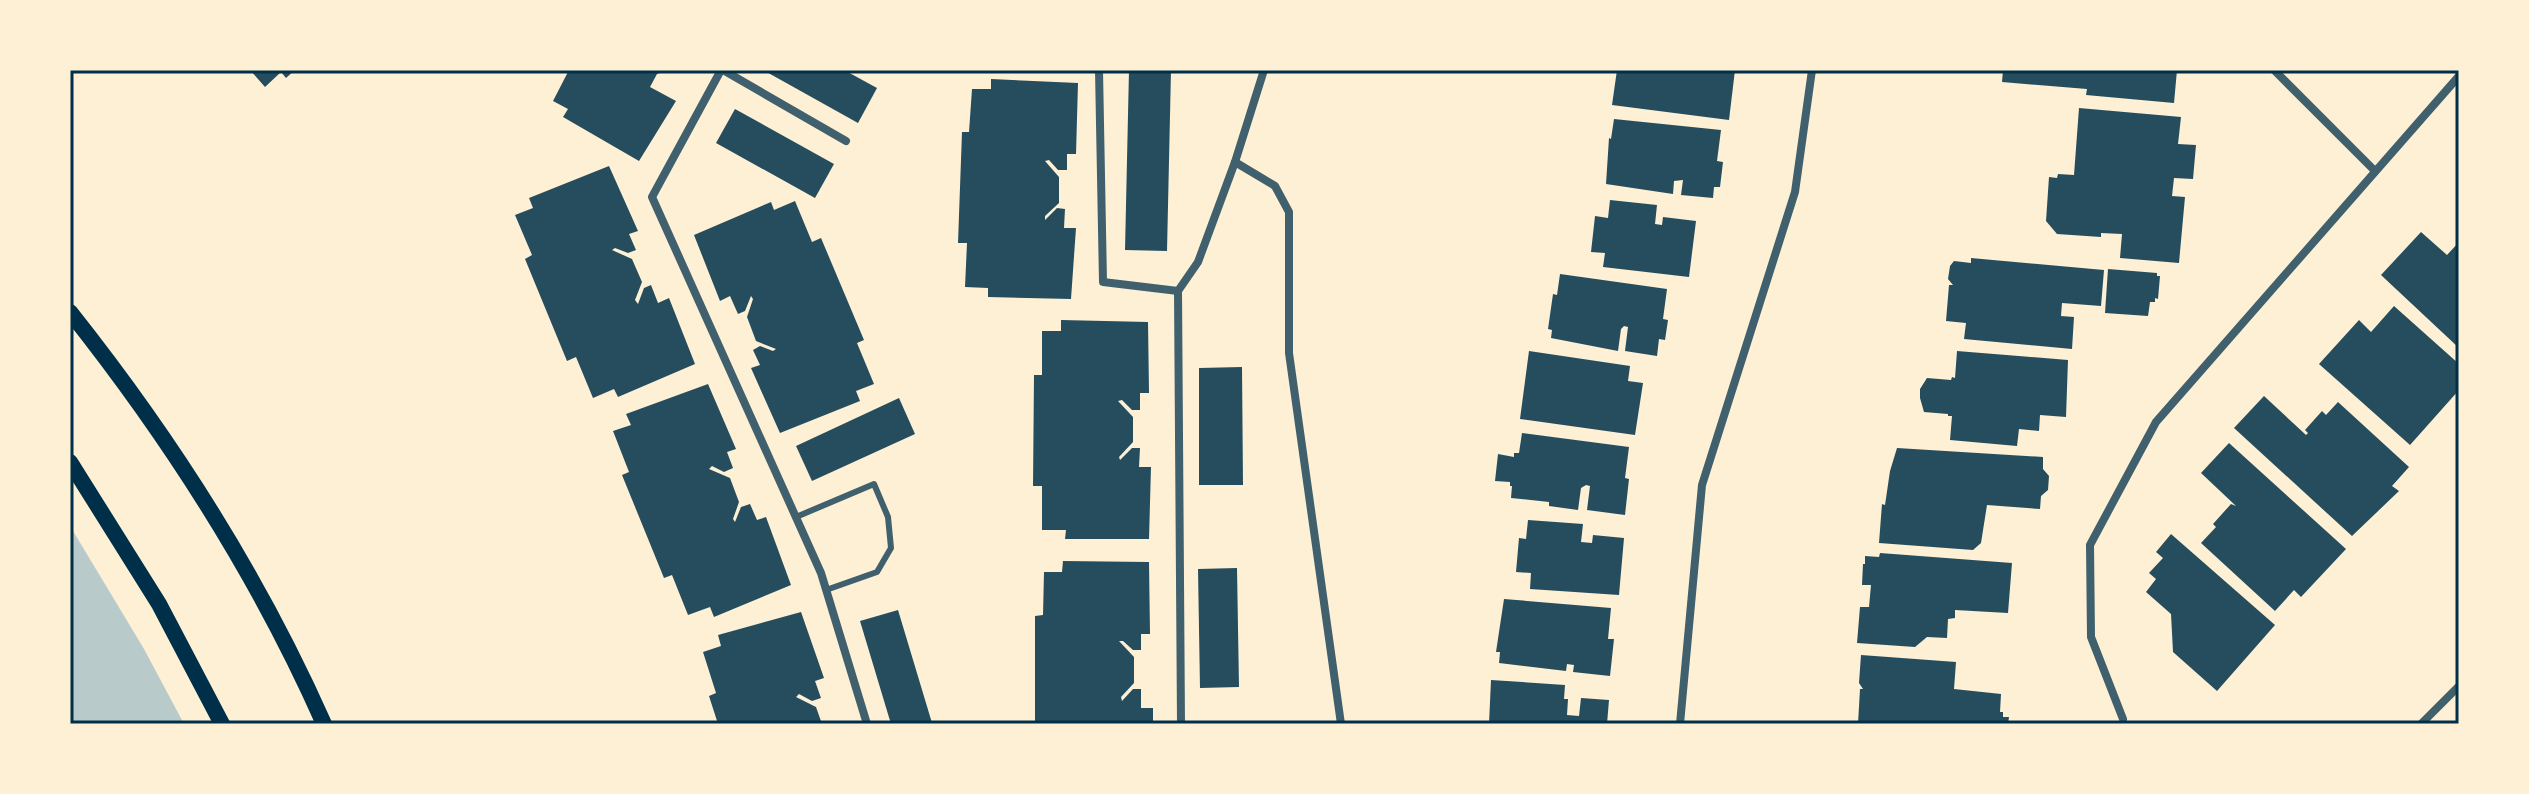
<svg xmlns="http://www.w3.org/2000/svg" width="2529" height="794" font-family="Figtree,sans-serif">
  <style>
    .green { fill: #b9caca }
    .building { fill: #264d5e }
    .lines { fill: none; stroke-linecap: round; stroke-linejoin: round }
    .service { stroke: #3f606c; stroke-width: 6 }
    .minor { stroke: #3f606c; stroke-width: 8 }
    .secondary { stroke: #003049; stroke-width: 16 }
    .neatline { fill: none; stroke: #003049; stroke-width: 3 }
  </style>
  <rect width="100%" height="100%" fill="#fdf0d5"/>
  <!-- green -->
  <polygon class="green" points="70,526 144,649 184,724 70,724"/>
  <!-- building -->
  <g class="building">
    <polygon points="250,70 295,70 286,78 281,72 265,87"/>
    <polygon points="569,70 668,70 657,74 650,87 676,101 639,161 563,117 568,109 553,101"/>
    <polygon points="763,70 844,70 877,88 858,123"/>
    <polygon points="1129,70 1171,70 1167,251 1125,250"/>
    <polygon points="1617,70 1735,70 1729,120 1612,105"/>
    <polygon points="2003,70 2177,70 2174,103 2086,95 2087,89 2002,82"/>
    <polygon points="991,79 1078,83 1076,154 1067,154 1067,170 1058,170 1049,160 1045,161 1059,177 1059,203 1045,216 1045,220 1057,208 1065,209 1064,228 1076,228 1071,299 988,297 988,288 965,287 967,243 958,243 962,132 969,132 972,89 991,89"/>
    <polygon points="2079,108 2181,117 2178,144 2196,145 2193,179 2174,178 2172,196 2185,197 2179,263 2120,258 2122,234 2101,233 2101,237 2057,234 2046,221 2049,177 2057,178 2058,174 2074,175"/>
    <polygon points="735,109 834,164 815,198 716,143"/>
    <polygon points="1614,119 1721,130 1717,161 1723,162 1720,187 1714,187 1713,198 1681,195 1683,180 1674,181 1673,194 1606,184 1609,138 1611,139"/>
    <polygon points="609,166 638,231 629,234 636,250 628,253 615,248 612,250 632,259 642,282 635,300 638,304 644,288 651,285 658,303 669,298 695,364 618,397 614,389 593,398 576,357 567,361 525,259 532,255 515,215 533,208 529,198"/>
    <polygon points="1610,200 1657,205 1655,224 1662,225 1663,217 1696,221 1689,277 1603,267 1605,253 1591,252 1595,216 1608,218"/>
    <polygon points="795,201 812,242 821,238 864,340 857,343 874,384 856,391 860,401 780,433 751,368 760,365 753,350 760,346 773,351 776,349 756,341 747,317 753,299 751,296 745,311 738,314 730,296 720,301 694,235 771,202 774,210"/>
    <polygon points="2421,232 2447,255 2459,242 2459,348 2381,275"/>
    <polygon points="1971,258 2104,270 2101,306 2062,303 2061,316 2074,317 2072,349 1964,339 1966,323 1946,321 1949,285 1953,285 1948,279 1950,266 1954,261 1971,263"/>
    <polygon points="2108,269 2157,273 2157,276 2160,276 2158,299 2155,298 2155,302 2150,302 2148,316 2105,313"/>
    <polygon points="1560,274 1667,289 1663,319 1668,320 1665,340 1659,339 1657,356 1625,351 1628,327 1624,326 1621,329 1618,351 1551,338 1552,330 1548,329 1553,294 1557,295"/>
    <polygon points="2394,306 2459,364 2459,390 2410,445 2319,364 2359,320 2371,332"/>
    <polygon points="1061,320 1148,322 1149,393 1140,393 1140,410 1132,410 1122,400 1118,401 1133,417 1133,442 1119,457 1120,460 1132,448 1140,448 1139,467 1151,467 1149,539 1065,539 1066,530 1042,530 1042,486 1033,486 1034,375 1042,375 1042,331 1061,331"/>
    <polygon points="1529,351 1630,366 1628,381 1643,383 1635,435 1520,419"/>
    <polygon points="1957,351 2068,360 2066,417 2040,415 2039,431 2019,429 2017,446 1950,440 1952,416 1948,416 1948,414 1924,412 1920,398 1920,389 1927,378 1951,380 1952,377 1955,378"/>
    <polygon points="1242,367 1243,485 1199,485 1199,368"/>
    <polygon points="708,384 736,449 727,452 733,468 724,472 712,466 709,469 730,478 739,502 733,519 735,522 741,507 750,504 757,520 766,517 791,585 714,617 710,607 688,615 672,575 664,578 622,475 629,472 613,431 631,425 626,414"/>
    <polygon points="2264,396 2306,435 2308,433 2305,430 2322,411 2326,415 2338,402 2409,467 2392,486 2399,491 2352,536 2234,428"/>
    <polygon points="899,398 915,434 812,481 796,446"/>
    <polygon points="1522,433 1629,447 1625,478 1629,479 1625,515 1587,510 1590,486 1586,485 1581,488 1578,510 1549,506 1549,502 1511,498 1512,486 1510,486 1510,482 1495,481 1498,454 1514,457 1514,453 1519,453"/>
    <polygon points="2229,443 2346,549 2301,597 2294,590 2275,611 2201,543 2216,527 2213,524 2231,504 2236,506 2201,473"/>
    <polygon points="1897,448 2043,457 2043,469 2049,476 2048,490 2041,496 2040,509 1987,505 1981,543 1973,550 1879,543 1882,504 1885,505 1890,471"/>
    <polygon points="1528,520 1583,524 1581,542 1592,543 1593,535 1624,538 1619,595 1530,589 1531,573 1516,572 1519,538 1526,539"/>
    <polygon points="2171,534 2275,625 2217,691 2173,652 2171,614 2146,592 2156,579 2149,573 2163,558 2156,552"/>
    <polygon points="1880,553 2012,563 2008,613 1955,610 1955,618 1948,619 1947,638 1927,637 1915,647 1857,643 1860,607 1869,607 1871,585 1862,585 1863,564 1865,564 1865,556 1879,557"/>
    <polygon points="1063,561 1149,562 1150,634 1141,634 1141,650 1133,650 1123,641 1119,641 1134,657 1134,683 1121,697 1122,701 1133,689 1141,689 1141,708 1153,708 1153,724 1035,724 1035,616 1043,615 1044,572 1062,572"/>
    <polygon points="1237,568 1239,687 1200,688 1198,569"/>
    <polygon points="1504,599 1611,608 1608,639 1614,639 1610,676 1573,672 1574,665 1567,664 1566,671 1499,663 1500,652 1496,652"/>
    <polygon points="898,610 932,723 928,724 891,724 860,621"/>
    <polygon points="801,612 824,678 815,681 821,698 812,701 799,694 796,697 816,707 822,724 718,724 709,696 716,693 703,652 721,646 718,635"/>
    <polygon points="1861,655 1956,662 1954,689 2001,694 2000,712 2003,712 2003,717 2009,717 2008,724 1858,724 1860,689 1863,689 1859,683"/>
    <polygon points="1491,680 1565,685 1564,699 1568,699 1567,715 1579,716 1581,698 1609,700 1607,724 1489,724"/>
  </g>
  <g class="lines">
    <!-- service -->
    <polyline class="service" points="796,517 874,484 888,517 891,548 877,572 826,590"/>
    <!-- minor -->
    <g class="minor">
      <polyline points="721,70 652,197 821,573 867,724"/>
      <polyline points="723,70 846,141"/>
      <polyline points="1099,70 1103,282 1178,291"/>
      <polyline points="2274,70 2375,171"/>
      <polyline points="1235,162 1275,186 1289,212 1289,353 1341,724"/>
      <polyline points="2123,719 2091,637 2090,545 2156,422 2459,76"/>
      <polyline points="1181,724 1178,291 1198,262 1235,162 1264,70"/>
      <polyline points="1680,724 1702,485 1795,192 1812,70"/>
      <polyline points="2421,724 2459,686"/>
    </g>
    <!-- secondary -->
    <g class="secondary">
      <path d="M70,312C170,438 259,577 324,724"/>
      <polyline points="70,462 159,604 222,724"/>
    </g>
  </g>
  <!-- border -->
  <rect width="2529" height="794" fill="none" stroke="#fdf0d5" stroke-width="144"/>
  <rect x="72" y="72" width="2385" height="650" class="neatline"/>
</svg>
